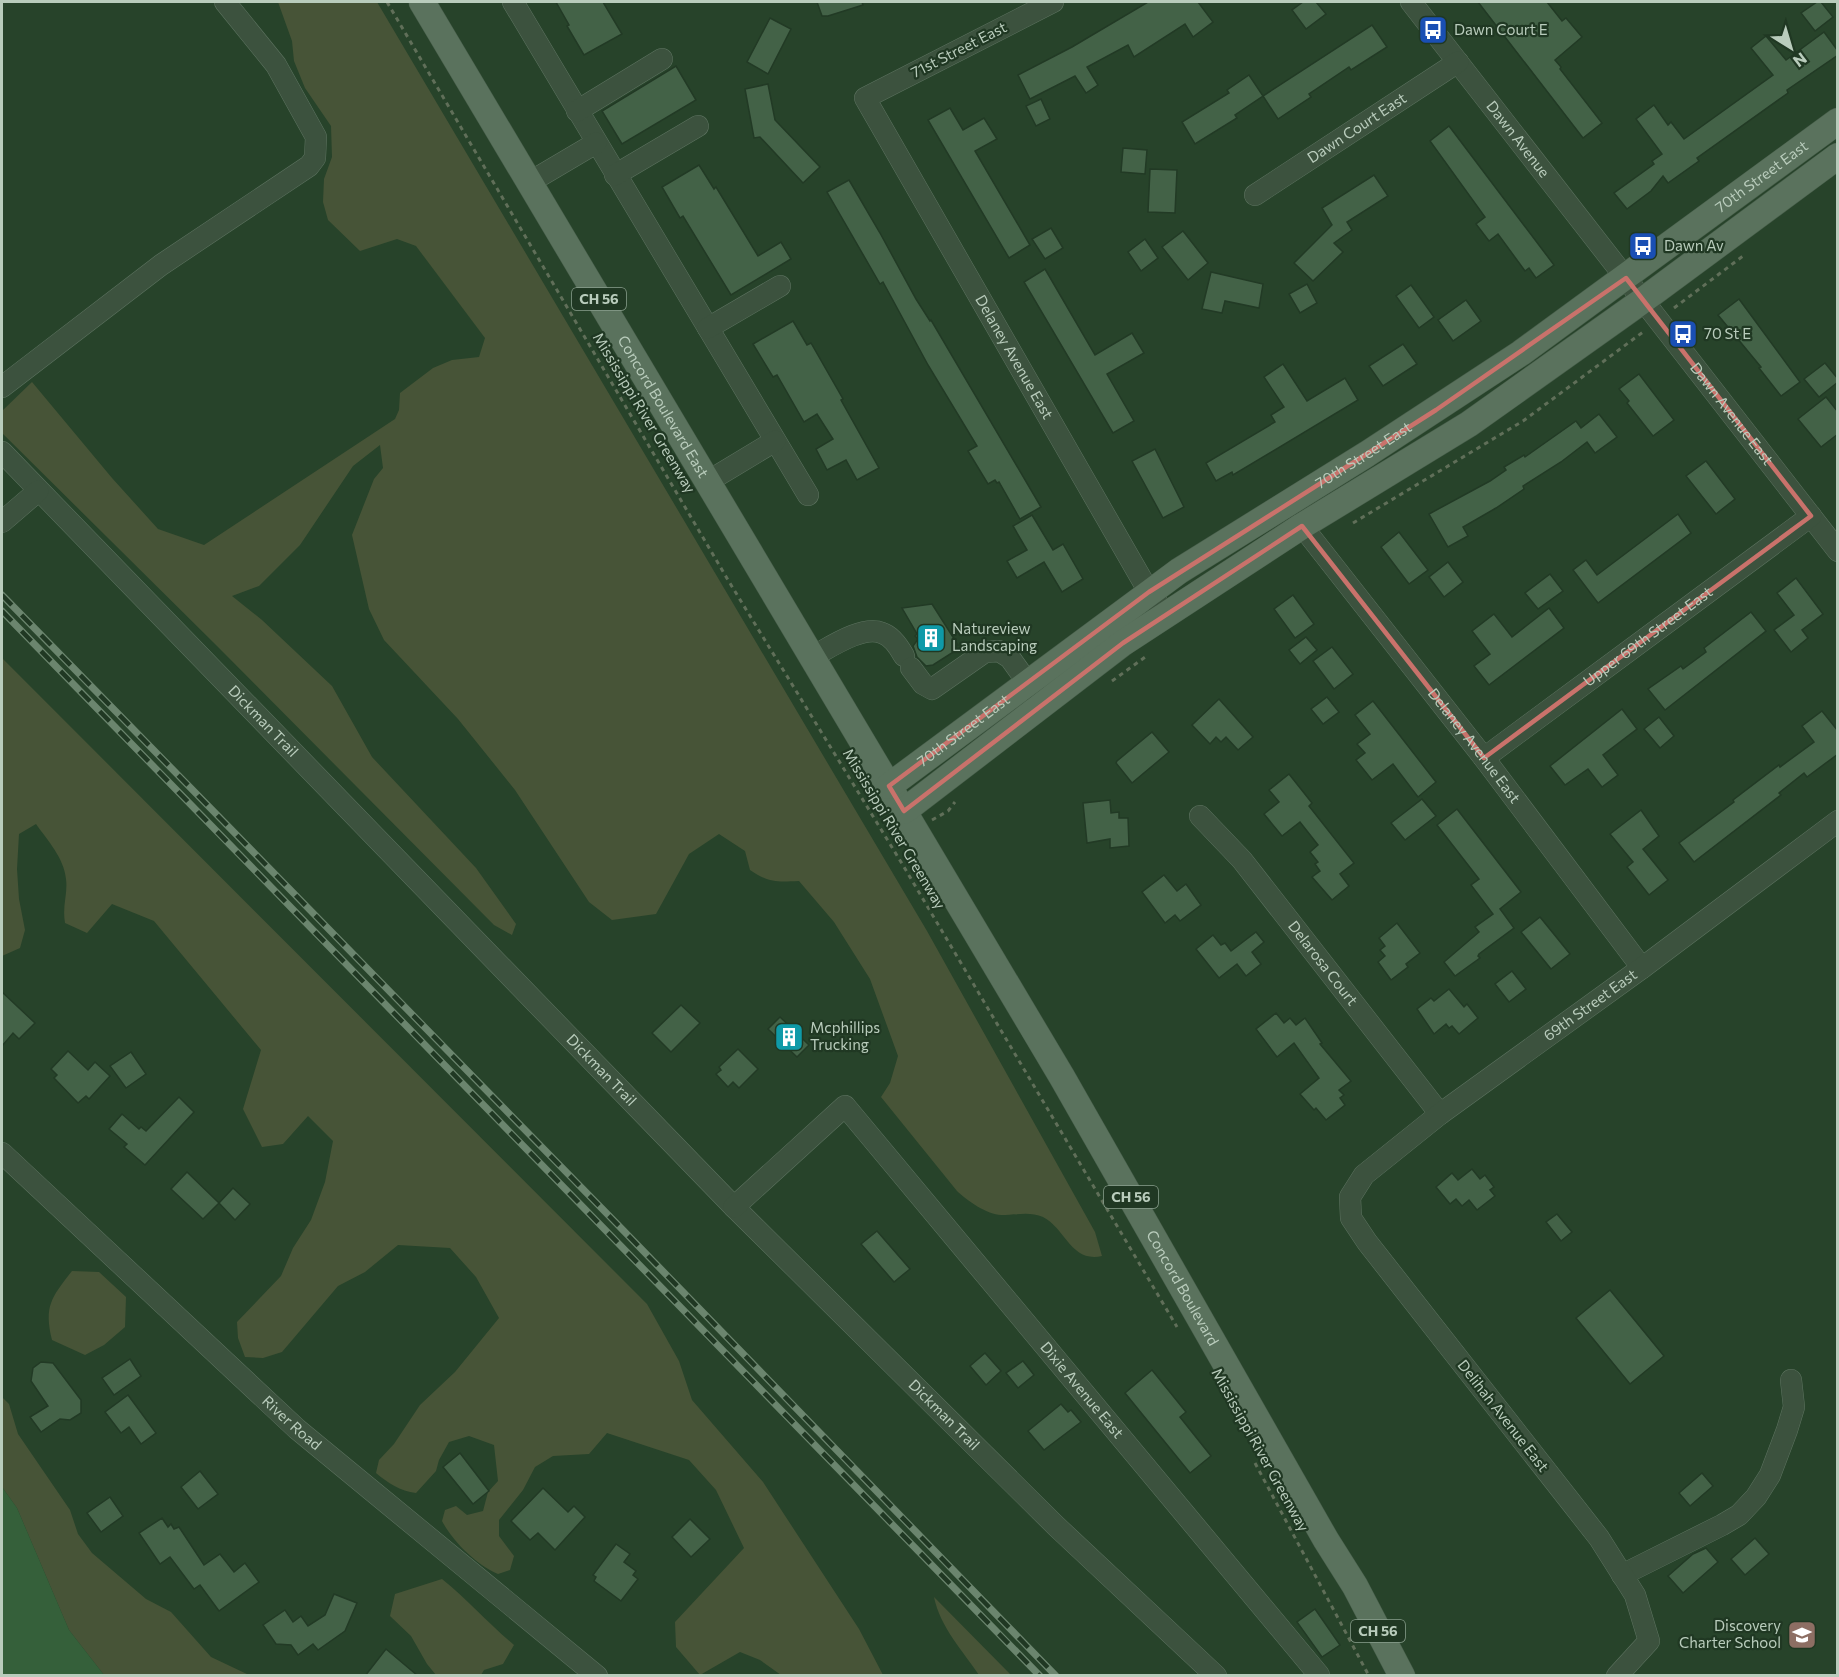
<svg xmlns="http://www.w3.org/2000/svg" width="1839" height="1677" font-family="Commissioner,sans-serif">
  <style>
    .green { fill: #475437 }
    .water { fill: #35603a }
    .building { fill: #436247; stroke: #223a25; stroke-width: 1.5 }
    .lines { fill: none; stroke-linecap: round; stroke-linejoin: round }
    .minor-casing { stroke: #5d7360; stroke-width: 22 }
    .major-casing { stroke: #455c48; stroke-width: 27 }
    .path { stroke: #606f59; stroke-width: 3; stroke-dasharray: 4.5 4.5; stroke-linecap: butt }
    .minor { stroke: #3c523e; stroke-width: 21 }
    .major { stroke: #5a725d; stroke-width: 26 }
    .rail-casing { stroke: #6b856e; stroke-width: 7 }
    .rail { stroke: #203823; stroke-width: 4.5; stroke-dasharray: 14; stroke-linecap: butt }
    .marked { fill: none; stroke: #c9726b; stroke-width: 4.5; stroke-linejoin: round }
    .labels { text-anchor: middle; stroke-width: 4.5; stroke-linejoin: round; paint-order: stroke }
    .shield { fill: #203823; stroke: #8ba08e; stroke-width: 1.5 }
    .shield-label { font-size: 14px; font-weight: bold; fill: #b9ccbc }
    .poi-label { font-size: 15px; fill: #b9ccbc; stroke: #203823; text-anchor: start }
    .street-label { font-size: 15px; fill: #b9ccbc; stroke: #203823 }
  </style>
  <rect width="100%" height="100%" fill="#27432a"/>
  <!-- green -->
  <g class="green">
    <path d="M278,2H377L927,931L1095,1232L1102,1256C1071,1263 1066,1229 1043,1217C1030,1211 1015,1215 1001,1215C988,1215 966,1200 957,1191L881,1097L890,1083L898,1056L870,979L834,922L799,881C777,882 769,883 750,870L745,851L719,834L689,854L656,914L612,920L589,902L515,790L458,719L384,640L369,609L352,535L374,479L383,468L380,445L353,466L300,545L259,586L232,596L262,620L332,686L372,757L476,868L516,924L512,935L494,925L217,646L2,433V411L32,382L112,478L158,529L204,545L395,419L399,410L400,393L433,368L452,360L479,357L485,338L416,246L397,239L360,251L328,220L323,202L324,179L332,157L331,126L305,88L294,61L292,41Z"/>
    <path d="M2,658L647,1304L679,1361L692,1400L763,1482L859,1629L883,1675H781L760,1660L740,1652L700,1675L676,1647L675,1622L744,1548L716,1490L689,1460L607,1433L589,1454L553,1456L535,1467L523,1490L499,1520V1536L514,1556L510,1570L498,1574C477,1565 453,1542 442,1521L445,1510L456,1506L467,1515L483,1511L488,1492L498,1481L494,1445L469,1436L449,1442L439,1460L436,1471L416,1493C400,1491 388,1483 376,1473L379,1460L394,1444L420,1405L455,1372L499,1318L476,1277L450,1248L398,1245L365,1272L338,1286L282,1352L263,1358L245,1357L238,1338L237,1322L281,1276L293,1248L311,1220L325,1182L333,1141L308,1116L283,1144L262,1147L243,1109L261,1050L154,921L112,904L87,933L65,923C62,905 68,894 66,879C64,858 48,841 36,824L19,834L17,869L19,899L25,930L20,948L2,956Z"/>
    <path d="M72,1271L99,1272L126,1297L125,1327L104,1345L85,1355L52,1340C44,1306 51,1298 72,1271Z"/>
    <polygon points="2,1397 9,1404 18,1434 70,1510 78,1534 92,1553 146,1599 171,1612 211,1657 249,1675 104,1675 69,1630 17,1508 2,1487"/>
    <path d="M442,1579C468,1600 489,1624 514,1645L503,1664L484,1670L481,1675H436L427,1664L411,1636L390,1616L395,1594Z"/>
    <path d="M934,1597L1011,1675H979C963,1651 940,1627 934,1597Z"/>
  </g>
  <!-- water -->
  <polygon class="water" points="2,1487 17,1508 69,1630 104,1675 2,1675"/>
  <!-- building -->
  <g class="building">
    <polygon points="556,2 603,2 622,34 584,55 567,26 569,25"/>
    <polygon points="817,2 862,2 863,5 828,16 822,16"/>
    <polygon points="1148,2 1198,2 1213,22 1193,37 1185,24 1134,57 1128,45 1087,67 1098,85 1086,93 1075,76 1030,99 1018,75 1072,47"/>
    <polygon points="1303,2 1316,2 1326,14 1306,29 1292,10"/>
    <polygon points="1478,2 1547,2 1562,21 1566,18 1582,37 1555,60 1561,67 1560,69 1602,123 1583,138"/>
    <polygon points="1817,2 1821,2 1833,17 1815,31 1801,13"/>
    <polygon points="770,18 791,29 768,74 747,62"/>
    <polygon points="1372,25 1387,47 1351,70 1349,67 1309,94 1311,97 1278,119 1263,96"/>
    <polygon points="1824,32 1838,51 1838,55 1787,90 1788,93 1697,158 1699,161 1668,183 1663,176 1651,191 1627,209 1614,193 1654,164 1652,161 1662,154 1636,119 1654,105 1668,125 1671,122 1684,139 1773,75 1751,48 1766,36 1786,60"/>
    <polygon points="676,66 696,100 622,144 602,111"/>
    <polygon points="1249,75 1263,96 1235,115 1237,118 1195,144 1182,122 1229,93 1227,90"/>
    <polygon points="768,84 775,120 820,167 803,183 760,137 754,138 745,89"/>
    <polygon points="1041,99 1050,119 1036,126 1026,106"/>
    <polygon points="950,108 963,130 984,118 997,139 975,151 1030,245 1009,258 928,120"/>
    <polygon points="1449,126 1554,265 1536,278 1529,268 1525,271 1498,234 1489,241 1476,224 1485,217 1430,141"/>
    <polygon points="1123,148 1147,150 1145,174 1121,172"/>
    <polygon points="699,165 714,189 716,187 758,256 781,242 791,259 731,295 683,216 680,218 662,187"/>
    <polygon points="1150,169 1177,170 1175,213 1148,212"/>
    <polygon points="1374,175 1388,196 1347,222 1352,230 1334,243 1343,252 1313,281 1294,263 1332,225 1322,208"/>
    <polygon points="849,180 880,233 916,299 930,321 931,320 1041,507 1020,519 999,482 997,483 995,480 988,484 968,451 977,446 928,365 883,282 880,284 827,192"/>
    <polygon points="1051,228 1063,248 1045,259 1032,239"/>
    <polygon points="1183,231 1208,263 1188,280 1162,247"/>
    <polygon points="1145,239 1158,258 1141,271 1128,252"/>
    <polygon points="1045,269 1095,355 1132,333 1144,353 1107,374 1134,421 1113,433 1024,282"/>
    <polygon points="1211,272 1263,284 1259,308 1225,301 1222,313 1202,309"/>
    <polygon points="1307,284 1317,303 1300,313 1289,294"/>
    <polygon points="1411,285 1434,317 1419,328 1396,296"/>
    <polygon points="1739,299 1800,382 1781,396 1759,368 1761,367 1718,315"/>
    <polygon points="1466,300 1481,321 1453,341 1438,320"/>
    <polygon points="793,321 807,345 811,343 843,399 841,400 879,468 857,480 846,460 827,470 816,449 833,439 817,414 804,422 777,375 773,377 753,344"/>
    <polygon points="1403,344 1417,364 1383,386 1369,366"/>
    <polygon points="1825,363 1838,379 1838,382 1819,397 1804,379"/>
    <polygon points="1283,364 1307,401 1345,378 1358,400 1233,475 1232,472 1216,481 1206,463 1275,422 1271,415 1284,407 1264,377"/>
    <polygon points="1639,374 1674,420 1653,436 1627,403 1629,401 1619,389"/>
    <polygon points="1826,397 1838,412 1838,434 1821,447 1798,419"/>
    <polygon points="1599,414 1617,437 1595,453 1587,442 1561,462 1523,486 1524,489 1496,508 1463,527 1468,536 1448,547 1429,514 1490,481 1506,470 1504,467 1524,455 1525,457 1576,421 1581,428"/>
    <polygon points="1155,449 1184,507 1163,518 1132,461"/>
    <polygon points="1706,461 1735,499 1716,514 1686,476"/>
    <polygon points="1678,514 1691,533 1598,603 1573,570 1586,560 1597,575"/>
    <polygon points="1032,515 1053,550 1063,544 1083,579 1062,592 1044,562 1017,578 1007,561 1027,550 1013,526"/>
    <polygon points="1399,532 1428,570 1409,584 1381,547"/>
    <polygon points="1448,562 1463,582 1444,597 1429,577"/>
    <polygon points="1550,574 1563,591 1538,609 1525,593"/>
    <polygon points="1796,578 1823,614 1802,630 1808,638 1791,652 1774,630 1794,615 1777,593"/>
    <polygon points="1293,595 1314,624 1295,638 1274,609"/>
    <polygon points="932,604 958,645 953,648 955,651 933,665 926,666 917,657 913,646 918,639 915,636 917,634 902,608"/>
    <polygon points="1549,608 1564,628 1489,685 1474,666 1490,654 1472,631 1494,614 1512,637"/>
    <polygon points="1751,612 1766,631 1665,710 1648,689 1681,666 1683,669 1706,652 1704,648"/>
    <polygon points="1306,637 1317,650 1300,664 1289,650"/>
    <polygon points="1332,647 1353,674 1334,689 1313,661"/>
    <polygon points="1327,697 1339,712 1323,724 1311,709"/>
    <polygon points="1219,699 1253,737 1238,750 1226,737 1221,742 1216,737 1210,744 1192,725"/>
    <polygon points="1373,701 1436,782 1418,797 1393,764 1372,780 1356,760 1365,753 1357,744 1370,734 1355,715"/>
    <polygon points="1622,709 1637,729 1603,755 1618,775 1602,787 1588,769 1565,785 1550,766"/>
    <polygon points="1822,711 1838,731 1838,754 1807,777 1804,773 1779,793 1781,795 1694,862 1679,843 1734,802 1733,800 1779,765 1780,767 1814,742 1802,726"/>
    <polygon points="1659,717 1674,736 1660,748 1644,729"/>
    <polygon points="1152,732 1169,752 1132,783 1116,763 1117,761"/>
    <polygon points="1289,774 1312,803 1309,806 1354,863 1340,874 1349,886 1332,900 1312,877 1320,871 1315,864 1318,862 1310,852 1318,845 1300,822 1282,836 1264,814 1279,802 1269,790"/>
    <polygon points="1422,799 1436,816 1405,840 1391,823"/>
    <polygon points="1110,800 1111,813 1119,812 1119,818 1128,818 1129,846 1110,848 1110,839 1087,843 1083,803"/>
    <polygon points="1457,809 1521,892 1500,909 1514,928 1479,954 1478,956 1480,958 1455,976 1444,962 1479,932 1475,927 1493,914 1471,885 1479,879 1437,825"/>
    <polygon points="1641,810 1659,836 1643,849 1668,880 1649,895 1627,867 1633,862 1610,834"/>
    <polygon points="1164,875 1177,891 1186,884 1201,905 1180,921 1175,915 1165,923 1142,892"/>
    <polygon points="1540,917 1570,954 1551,969 1521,932"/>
    <polygon points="1397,923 1420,953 1406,964 1408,967 1391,980 1378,962 1385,956 1380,950 1385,946 1379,938"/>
    <polygon points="1256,932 1264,942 1252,952 1261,964 1246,976 1237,964 1219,978 1196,949 1213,935 1221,945 1225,943 1231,951"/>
    <polygon points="1512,971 1526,989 1509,1002 1495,984"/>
    <polygon points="1449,989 1464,1007 1467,1004 1478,1018 1459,1034 1452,1026 1449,1028 1446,1024 1434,1034 1417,1009 1431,998 1434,1001"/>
    <polygon points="2,992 35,1023 19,1039 13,1033 2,1046"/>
    <polygon points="681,1005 700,1023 671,1052 652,1033"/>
    <polygon points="1276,1013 1284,1023 1290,1018 1296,1025 1305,1018 1322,1043 1320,1044 1351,1081 1339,1090 1344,1095 1340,1098 1345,1105 1326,1120 1316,1108 1314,1110 1300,1094 1319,1078 1294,1043 1277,1057 1256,1029"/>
    <polygon points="780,1017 809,1045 797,1057 768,1029"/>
    <polygon points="738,1049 758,1069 739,1088 733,1082 728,1087 716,1074 721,1070 719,1067"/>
    <polygon points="68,1051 88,1070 95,1062 110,1076 89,1099 86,1096 78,1103 54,1078 57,1075 51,1069"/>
    <polygon points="131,1052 146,1074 126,1088 110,1066"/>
    <polygon points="179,1097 194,1112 145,1165 124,1147 127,1144 109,1129 122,1114 139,1129 141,1127 146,1131"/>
    <polygon points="1472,1169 1480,1179 1485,1175 1494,1187 1490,1190 1495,1196 1477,1210 1469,1200 1462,1206 1456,1199 1450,1204 1436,1187 1452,1173 1458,1180"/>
    <polygon points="187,1172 219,1203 203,1219 171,1189"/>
    <polygon points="233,1188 250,1204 235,1220 219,1203"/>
    <polygon points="1557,1214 1572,1232 1561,1241 1546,1222"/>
    <polygon points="877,1231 910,1269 894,1282 861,1244"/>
    <polygon points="1610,1290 1664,1356 1630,1384 1576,1318"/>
    <polygon points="985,1353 1001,1371 986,1385 970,1366"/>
    <polygon points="130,1359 141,1376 114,1395 102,1378"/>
    <polygon points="1023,1361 1034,1375 1018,1388 1006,1373"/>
    <polygon points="41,1362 53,1363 81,1400 81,1413 70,1420 60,1419 41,1432 30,1417 48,1406 31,1381 33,1368"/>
    <polygon points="1152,1370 1186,1412 1180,1417 1211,1456 1190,1473 1125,1393"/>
    <polygon points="128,1395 156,1433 141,1444 129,1427 121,1433 105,1412"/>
    <polygon points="1061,1404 1068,1412 1071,1410 1081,1422 1044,1450 1028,1431"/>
    <polygon points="460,1453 489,1491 473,1504 443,1467"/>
    <polygon points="200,1471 218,1494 198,1509 181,1487"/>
    <polygon points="1702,1473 1713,1486 1690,1506 1679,1493"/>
    <polygon points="543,1488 568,1512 574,1506 585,1517 555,1550 538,1533 530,1540 511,1521"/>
    <polygon points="110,1497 123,1516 101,1532 87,1513"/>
    <polygon points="162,1518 168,1527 171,1524 174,1529 179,1527 204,1565 220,1554 234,1572 245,1563 259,1582 219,1611 200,1585 194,1589 170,1557 160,1564 139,1533"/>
    <polygon points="690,1519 710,1539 691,1557 672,1537"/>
    <polygon points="1755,1538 1769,1554 1745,1575 1731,1559"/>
    <polygon points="616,1544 630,1554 624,1562 636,1571 633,1575 638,1579 621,1601 594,1581 596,1577 593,1575"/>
    <polygon points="1706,1548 1718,1562 1683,1593 1668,1576 1693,1554"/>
    <polygon points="334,1594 357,1603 345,1631 318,1650 313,1644 298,1655 291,1645 276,1644 263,1625 285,1610 293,1622 301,1616 308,1626 325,1615"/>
    <polygon points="1315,1609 1340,1645 1322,1657 1297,1622"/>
    <polygon points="386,1649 418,1676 365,1676"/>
  </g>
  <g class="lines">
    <!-- minor casing -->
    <g class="minor-casing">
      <g id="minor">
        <polyline points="513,2 808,495"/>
        <path id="s1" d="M1053,2L865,98L1149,592L1158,604"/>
        <path id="s2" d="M1411,2L1838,551"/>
        <polyline points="577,111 662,59"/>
        <polyline points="615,175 698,126"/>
        <polyline points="530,182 596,143"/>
        <path id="s3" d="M1255,195L1458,62"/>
        <polyline points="708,328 780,286"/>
        <polyline points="2,387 161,265 309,166 315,158 316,137 276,65 225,2"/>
        <path id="s4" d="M2,452L734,1207L1056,1526L1216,1676"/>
        <polyline points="707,482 775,441"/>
        <polyline points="2,522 38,491"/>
        <path id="s5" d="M1302,526L1484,758L1642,968"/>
        <path d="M812,657C829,648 862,625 882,633C892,636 899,647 904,656"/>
        <polyline points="911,668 923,684 932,689 985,652 999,651 1010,658 1043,704"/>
        <path id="s6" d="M1484,758L1811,516"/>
        <path id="s7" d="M1200,816L1242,860L1440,1114"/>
        <path id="s8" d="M2,1153L297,1429L597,1676"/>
        <path id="s9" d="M734,1207L845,1106L1319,1675"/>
        <polyline points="1622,1575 1722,1525 1739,1515 1756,1497 1770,1475 1787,1430 1794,1407 1791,1380"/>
        <path id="s10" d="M1617,1676L1649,1641L1635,1595L1599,1538L1367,1242L1351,1218L1350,1197L1364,1175L1440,1114L1642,968L1838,821"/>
      </g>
    </g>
    <!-- major casing -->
    <g class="major-casing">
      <g id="major">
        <path id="s11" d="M422,2L1062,1077L1326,1540L1355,1586L1402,1676"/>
        <path id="s12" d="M889,786L1179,571L1367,454L1521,353L1838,121"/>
        <polyline points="904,811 1123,643 1302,526 1469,424 1642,301 1838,156"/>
      </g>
    </g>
    <!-- path -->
    <g class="path">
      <polyline points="387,2 728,580 901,862 1177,1327"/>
      <polyline points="1674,308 1743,256"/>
      <polyline points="1353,523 1523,421 1643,332"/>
      <polyline points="1112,681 1148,655"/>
      <polyline points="932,820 948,811 955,802"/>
      <polyline points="1255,1463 1369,1676"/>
    </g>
    <!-- minor -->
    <use href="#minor" class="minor"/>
    <!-- major -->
    <use href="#major" class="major"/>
    <!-- rail casing -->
    <g class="rail-casing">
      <g id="rail">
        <polyline points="2,595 619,1226 1056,1676"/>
        <polyline points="2,611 1040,1676"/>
      </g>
    </g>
    <!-- rail -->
    <use href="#rail" class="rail"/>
  </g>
  <!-- marked area -->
  <path class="marked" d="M1626,278L1811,516L1484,758L1302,526L1123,643L904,811L889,786L1149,592L1436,410Z"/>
  <!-- icons -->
  <defs>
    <g id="bus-square" transform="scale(1.5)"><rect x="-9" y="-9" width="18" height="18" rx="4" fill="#1a4fb4" stroke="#203823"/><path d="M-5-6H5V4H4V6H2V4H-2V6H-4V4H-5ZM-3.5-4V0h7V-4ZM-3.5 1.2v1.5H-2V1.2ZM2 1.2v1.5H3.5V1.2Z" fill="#fff"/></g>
    <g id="building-square" transform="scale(1.5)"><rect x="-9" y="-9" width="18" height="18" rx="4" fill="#0f9aa8" stroke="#203823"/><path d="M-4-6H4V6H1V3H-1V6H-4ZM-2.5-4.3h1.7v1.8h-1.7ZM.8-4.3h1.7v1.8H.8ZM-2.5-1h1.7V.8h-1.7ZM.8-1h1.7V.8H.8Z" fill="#fff"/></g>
    <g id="school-square" transform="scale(1.5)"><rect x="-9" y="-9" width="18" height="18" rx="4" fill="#8d6e63" stroke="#203823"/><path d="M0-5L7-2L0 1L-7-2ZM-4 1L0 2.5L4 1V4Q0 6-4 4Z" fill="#fff"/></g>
  </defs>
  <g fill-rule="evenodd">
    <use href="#bus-square" x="1433" y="30"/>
    <use href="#bus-square" x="1643" y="246"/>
    <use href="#bus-square" x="1683" y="334"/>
    <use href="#building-square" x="931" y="638"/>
    <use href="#building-square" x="789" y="1037"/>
    <use href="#school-square" x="1802" y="1635"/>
  </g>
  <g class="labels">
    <!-- shield labels -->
    <g class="shield">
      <rect x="572" y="288" width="54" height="22" rx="4.5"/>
      <rect x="1104" y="1186" width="54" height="22" rx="4.5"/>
      <rect x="1351" y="1620" width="54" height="22" rx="4.5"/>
    </g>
    <g class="shield-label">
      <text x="599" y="304">CH 56</text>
      <text x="1131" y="1202">CH 56</text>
      <text x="1378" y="1636">CH 56</text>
    </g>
    <!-- poi labels -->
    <g class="poi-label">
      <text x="1454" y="35">Dawn Court E</text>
      <text x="1664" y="251">Dawn Av</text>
      <text x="1704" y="339">70 St E</text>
      <text x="952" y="634">Natureview<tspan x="952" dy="17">Landscaping</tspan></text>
      <text x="810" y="1033">Mcphillips<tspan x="810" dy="17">Trucking</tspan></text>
      <text x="1781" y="1631" text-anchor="end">Discovery<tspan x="1781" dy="17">Charter School</tspan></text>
    </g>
    <!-- street labels -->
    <g class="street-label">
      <text transform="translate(959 50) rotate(-27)" y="5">71st Street East</text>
      <text dy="5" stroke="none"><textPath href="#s3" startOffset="122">Dawn Court East</textPath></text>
      <text dy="5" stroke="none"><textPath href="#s2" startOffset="174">Dawn Avenue</textPath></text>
      <text dy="5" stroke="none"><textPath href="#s12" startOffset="1065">70th Street East</textPath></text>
      <text dy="5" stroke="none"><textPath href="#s1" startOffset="510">Delaney Avenue East</textPath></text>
      <text dy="5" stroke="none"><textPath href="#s11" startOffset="471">Concord Boulevard East</textPath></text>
      <text transform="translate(644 413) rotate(59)" y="5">Mississippi River Greenway</text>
      <text dy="5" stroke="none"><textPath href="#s2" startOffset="522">Dawn Avenue East</textPath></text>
      <text dy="5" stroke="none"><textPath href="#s12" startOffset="579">70th Street East</textPath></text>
      <text dy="5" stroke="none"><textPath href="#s6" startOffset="204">Upper 69th Street East</textPath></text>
      <text dy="5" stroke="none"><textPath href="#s4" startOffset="375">Dickman Trail</textPath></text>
      <text dy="5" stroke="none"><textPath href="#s12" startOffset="93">70th Street East</textPath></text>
      <text dy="5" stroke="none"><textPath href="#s5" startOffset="279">Delaney Avenue East</textPath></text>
      <text transform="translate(894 829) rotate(59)" y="5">Mississippi River Greenway</text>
      <text dy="5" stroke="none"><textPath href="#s7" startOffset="192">Delarosa Court</textPath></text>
      <text dy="5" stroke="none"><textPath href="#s10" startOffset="898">69th Street East</textPath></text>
      <text dy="5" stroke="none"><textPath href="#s4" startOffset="861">Dickman Trail</textPath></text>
      <text dy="5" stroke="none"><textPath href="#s11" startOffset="1494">Concord Boulevard</textPath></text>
      <text dy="5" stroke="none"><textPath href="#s9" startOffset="520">Dixie Avenue East</textPath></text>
      <text dy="5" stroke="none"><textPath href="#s4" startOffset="1347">Dickman Trail</textPath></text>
      <text transform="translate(1503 1416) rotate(52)" y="5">Delihah Avenue East</text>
      <text dy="5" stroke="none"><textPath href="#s8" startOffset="396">River Road</textPath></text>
      <text transform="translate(1260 1450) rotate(61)" y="5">Mississippi River Greenway</text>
    </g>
  </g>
  <!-- border -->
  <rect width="1839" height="1677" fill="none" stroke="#b9ccbc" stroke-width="6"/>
  <!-- north arrow -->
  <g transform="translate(1791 48) rotate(143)" stroke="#203823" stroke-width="4.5" paint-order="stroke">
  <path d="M0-4.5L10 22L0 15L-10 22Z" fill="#b9ccbc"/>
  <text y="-9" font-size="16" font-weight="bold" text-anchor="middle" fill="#b9ccbc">N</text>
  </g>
</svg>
